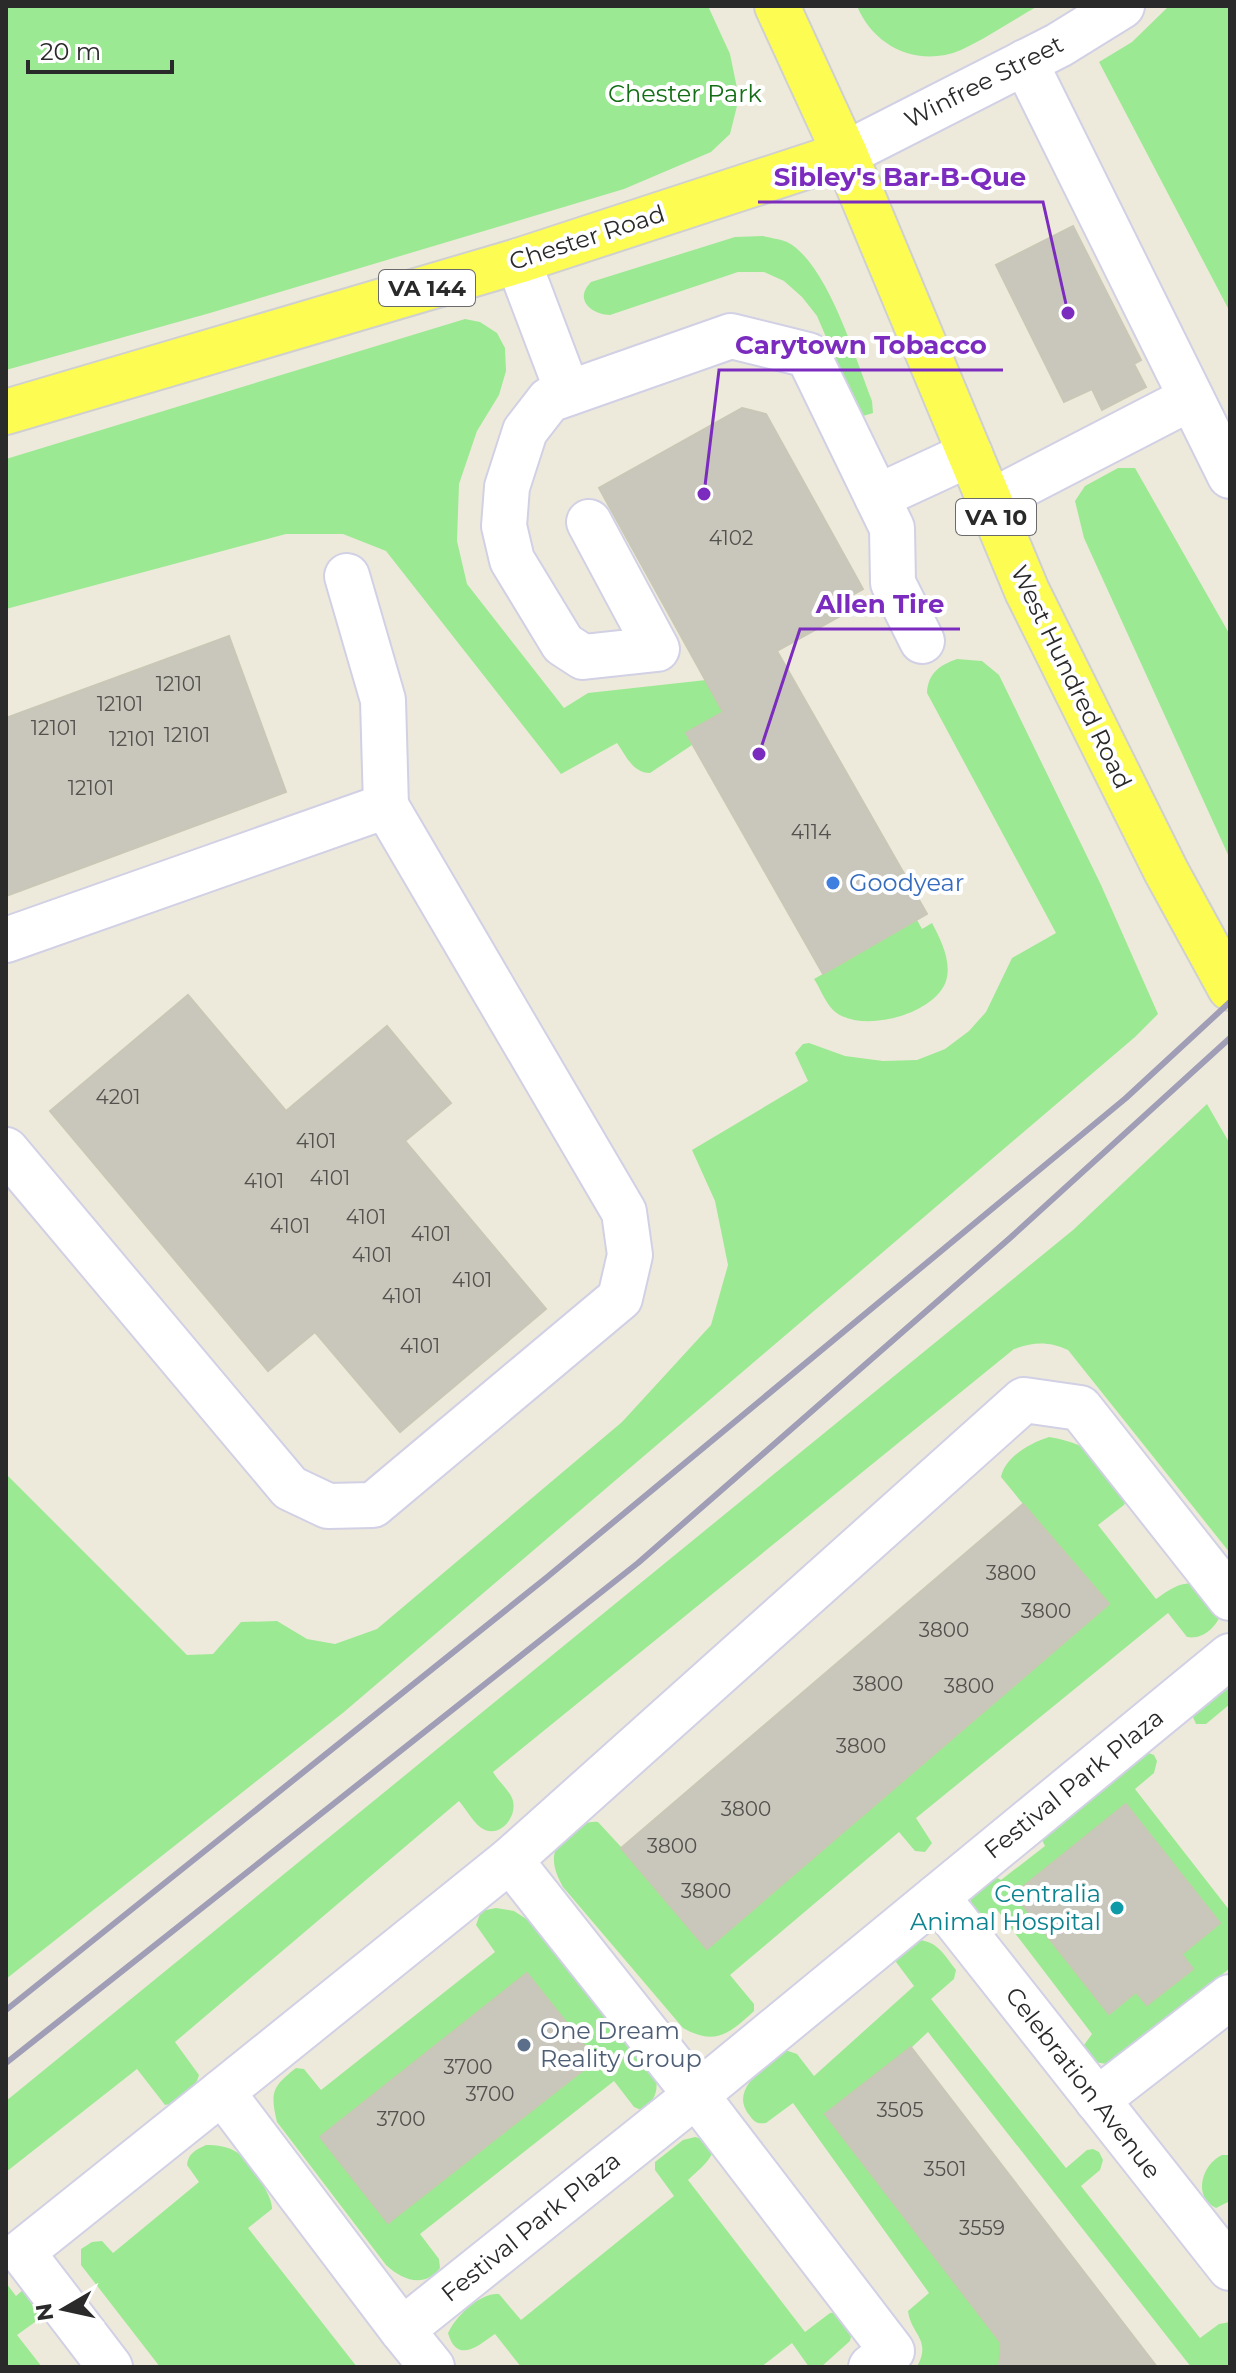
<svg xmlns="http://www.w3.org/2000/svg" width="1236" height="2373" font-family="Montserrat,sans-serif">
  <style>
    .green { fill: #9ce993 }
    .building { fill: #c9c7bb; stroke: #c9c7b5; stroke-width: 2 }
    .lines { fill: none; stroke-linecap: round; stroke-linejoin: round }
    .minor-casing { stroke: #d1d0e5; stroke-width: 48 }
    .major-casing { stroke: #d0d0d0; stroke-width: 48 }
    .minor { stroke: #fff; stroke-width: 44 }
    .major { stroke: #fcfc52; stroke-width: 44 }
    .rail { stroke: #a09db6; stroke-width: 6 }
    .shop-dot { fill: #3f7fe0; stroke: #fff; stroke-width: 3 }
    .culture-dot { fill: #0f9aa8; stroke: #fff; stroke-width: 3 }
    .service-dot { fill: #5c6f8a; stroke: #fff; stroke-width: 3 }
    .labels { text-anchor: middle; stroke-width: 8; stroke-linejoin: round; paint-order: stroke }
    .number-label { font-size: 20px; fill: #52514e }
    .shield { fill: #fff; stroke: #6a6a6a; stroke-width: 2 }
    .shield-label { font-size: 22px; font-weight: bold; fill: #2a2a2a }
    .street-label { font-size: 24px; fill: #2a2a2a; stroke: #fff }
    .park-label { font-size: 24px; fill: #146e16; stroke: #fff }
    .shop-label { font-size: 24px; fill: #366cbe; stroke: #fff; text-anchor: start }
    .culture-label { font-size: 24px; fill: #0d838f; stroke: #fff; text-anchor: end }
    .service-label { font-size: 24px; fill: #4e5e75; stroke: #fff; text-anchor: start }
    .leader { fill: none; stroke: #7b2cbf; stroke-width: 3 }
    .callout-dot { fill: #7b2cbf; stroke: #fff; stroke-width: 3 }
    .callout-label { font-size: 26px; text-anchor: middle; font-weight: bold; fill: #7b2cbf; stroke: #fff; stroke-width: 8; stroke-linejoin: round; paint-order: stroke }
  </style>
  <rect width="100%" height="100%" fill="#eeeadb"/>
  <!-- green -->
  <g class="green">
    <polygon points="6,6 708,6 730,54 739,98 730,134 711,152 624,189 210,313 6,370"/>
    <path d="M857,6H1038C1013,20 987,38 961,50C918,68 874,47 857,6Z"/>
    <polygon points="1169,6 1230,6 1230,312 1099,62 1132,42"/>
    <path d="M763,236C770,238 780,239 787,242C827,262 856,360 872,401L873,413L863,416L859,414L817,316L802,297L784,281L764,272H738L610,315C590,314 574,299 591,282L735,237Z"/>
    <path d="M465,319L480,322L497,333L505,348L506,371L499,395L477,431L459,484L457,541L467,584L564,708L588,693L706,680L710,688L777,651L790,674L686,733L692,745L650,773C633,773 626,756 617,743L561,774L386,551L343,534H286L6,609V459Z"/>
    <polygon points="1118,468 1135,468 1230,635 1230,859 1084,538 1075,501 1085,486"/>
    <path d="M957,659L982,661L999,675L1101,885L1158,1014L1135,1037L344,1712L6,1979V1474L187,1655L213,1654L241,1622L277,1621L307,1639L335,1644L377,1629L622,1422L711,1325L728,1265L715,1201L692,1150L808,1081L795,1053L803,1044L809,1043L845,1056L883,1061L917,1060L945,1049L969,1031L986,1012L1012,958L1056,933L927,693C928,673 940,665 957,659Z"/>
    <path d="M917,920L922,929L932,923C941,940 952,962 946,981C935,1015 859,1035 833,1010C825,1002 820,988 814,979Z"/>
    <path d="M1207,1104L1230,1144V1553L1068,1350C1048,1341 1034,1342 1014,1349L493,1772C498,1781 508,1789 512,1798C519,1814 502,1837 485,1830C474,1825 467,1810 459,1801L175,2042L199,2075C195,2090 180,2103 165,2105L137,2069L6,2172V2101L1073,1230Z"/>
    <path d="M1049,1437C1097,1445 1100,1462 1127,1499L1124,1505L1098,1525L1156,1599C1173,1587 1181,1581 1203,1584L1220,1616C1215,1628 1202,1640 1187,1637L1168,1613L916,1818L932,1843L925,1852L915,1851L899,1832L730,1975L754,2004V2011C729,2034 715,2046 683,2028L563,1887C558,1878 553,1868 554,1856C557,1837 580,1820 598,1822L622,1848L1023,1504L1001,1477C1005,1457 1030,1443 1049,1437Z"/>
    <polygon points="1230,1683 1230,1704 1206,1724 1196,1724 1192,1715"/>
    <path d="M1146,1752L1154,1755L1157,1761L1154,1773L1135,1789L1230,1911V1968L1117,2061L1107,2064L1094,2062L1081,2049L1092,2034L998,1911C979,1918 973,1913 969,1894L988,1873L1001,1880L1045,1846L1041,1838Z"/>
    <path d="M496,1908L514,1911L531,1922L653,2067C659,2084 659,2100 641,2110L634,2107L614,2081L420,2234L439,2259L440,2268C425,2288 403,2281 386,2265L277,2122C270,2092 272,2087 296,2068L304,2069L321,2090L495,1952L476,1925L481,1911Z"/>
    <path d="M907,1939C936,1939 940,1949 956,1970L954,1979L931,1999L1066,2168L1087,2150L1093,2149L1099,2152L1103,2160L1100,2170L1081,2186L1200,2338L1219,2324L1230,2322V2367H1191L928,2032L911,2048L1157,2367H917C932,2339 911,2335 908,2311L929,2293L793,2103L766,2123C758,2124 755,2123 750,2116C727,2089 767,2066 785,2050L797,2054L814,2076L914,1986L896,1962L895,1951Z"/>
    <path d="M695,2137C732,2146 701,2167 688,2180L805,2332L830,2313L837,2312L852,2333L850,2341L821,2367H809L792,2343L761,2367H521L495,2334C479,2345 457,2365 448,2333C455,2317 480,2292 499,2294L521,2320L674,2196L655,2170V2162L683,2140Z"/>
    <path d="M206,2145C217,2145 228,2146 238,2153C249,2163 273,2195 272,2209L248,2228L357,2367H160L81,2265V2249L92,2242L102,2241L113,2253L199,2182L187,2165C188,2153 196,2150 206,2145Z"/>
    <path d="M1222,2155H1230V2201L1216,2208C1192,2197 1202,2164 1222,2155Z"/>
    <polygon points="6,2283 16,2296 24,2289 43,2307 42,2317 17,2335 42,2367 6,2367"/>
  </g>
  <!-- building -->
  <g class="building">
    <polygon points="1073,226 1141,360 1134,364 1146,387 1102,410 1092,389 1064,402 996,265"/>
    <polygon points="742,408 766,414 863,589 836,604 842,615 777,651 927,914 823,974 686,733 723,712 599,488"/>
    <polygon points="229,636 286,792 6,896 6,718"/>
    <polygon points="188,995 286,1111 387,1026 451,1103 405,1141 546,1309 400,1432 315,1332 268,1371 50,1111"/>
    <polygon points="1023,1504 1109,1604 707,1949 621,1848"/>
    <polygon points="1126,1804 1220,1923 1182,1954 1193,1969 1147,2005 1136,1992 1109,2014 1014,1894"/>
    <polygon points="527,1973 596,2060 388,2223 320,2137"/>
    <polygon points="911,2047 1157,2367 999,2367 1001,2343 825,2114"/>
  </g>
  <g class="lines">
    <!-- minor casing -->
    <g class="minor-casing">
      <g id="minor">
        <polyline points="1025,62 1230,476"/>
        <polyline points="845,154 1059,45 1122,6"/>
        <polyline points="518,261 568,393"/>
        <polyline points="877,497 970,454"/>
        <polyline points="990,502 1191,398"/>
        <polyline points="589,522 657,649 583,657 563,644 512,560 504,526 507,487 525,431 549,400 731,336 808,355 892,528 893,583 922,641"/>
        <polyline points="347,576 383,700 386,806"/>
        <polyline points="6,940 386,806 624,1212 630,1255 620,1298 373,1505 328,1506 290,1488 6,1150"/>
        <polyline points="510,1860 696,2095 892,2351 871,2367"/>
        <polyline points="937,1897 1230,2268"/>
        <polyline points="222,2092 510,1860 1024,1400 1080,1408 1230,1598"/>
        <polyline points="1097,2100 1230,1997"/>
        <polyline points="110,2367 22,2252 222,2092 402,2330"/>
        <polyline points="432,2367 402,2330 696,2095 1230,1656"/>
      </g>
    </g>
    <!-- major casing -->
    <g class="major-casing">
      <g id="major">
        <polyline points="777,6 845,154 1027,591 1166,871 1230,988"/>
        <polyline points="6,412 518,261 845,154"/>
      </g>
    </g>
    <!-- minor -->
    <use href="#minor" class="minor"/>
    <!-- major -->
    <use href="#major" class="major"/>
    <!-- rail -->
    <g class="rail">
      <polyline points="6,2010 546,1578 1126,1098 1230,1002"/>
      <polyline points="6,2063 638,1563 1010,1238 1230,1038"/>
    </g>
  </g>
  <!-- markers -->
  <circle class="shop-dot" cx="833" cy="883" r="8"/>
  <circle class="culture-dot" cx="1117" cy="1908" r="8"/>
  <circle class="service-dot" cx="524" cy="2045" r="8"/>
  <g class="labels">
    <!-- number labels -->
    <g class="number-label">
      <text x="731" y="545">4102</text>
      <text x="179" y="691">12101</text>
      <text x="120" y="711">12101</text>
      <text x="54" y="735">12101</text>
      <text x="187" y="742">12101</text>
      <text x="132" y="746">12101</text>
      <text x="91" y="795">12101</text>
      <text x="811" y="839">4114</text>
      <text x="118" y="1104">4201</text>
      <text x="316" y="1148">4101</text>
      <text x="330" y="1185">4101</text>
      <text x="264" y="1188">4101</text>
      <text x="366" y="1224">4101</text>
      <text x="290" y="1233">4101</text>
      <text x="431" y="1241">4101</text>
      <text x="372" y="1262">4101</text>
      <text x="472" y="1287">4101</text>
      <text x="402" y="1303">4101</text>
      <text x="420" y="1353">4101</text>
      <text x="1011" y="1580">3800</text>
      <text x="1046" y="1618">3800</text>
      <text x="944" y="1637">3800</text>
      <text x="878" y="1691">3800</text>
      <text x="969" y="1693">3800</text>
      <text x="861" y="1753">3800</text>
      <text x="746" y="1816">3800</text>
      <text x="672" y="1853">3800</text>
      <text x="706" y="1898">3800</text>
      <text x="468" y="2074">3700</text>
      <text x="490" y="2101">3700</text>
      <text x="900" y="2117">3505</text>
      <text x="401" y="2126">3700</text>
      <text x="945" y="2176">3501</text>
      <text x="982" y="2235">3559</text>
    </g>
    <!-- shield labels -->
    <g class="shield">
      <rect x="379" y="270" width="96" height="36" rx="6"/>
      <rect x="956" y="499" width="80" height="36" rx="6"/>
    </g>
    <g class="shield-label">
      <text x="427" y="296">VA 144</text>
      <text x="996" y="525">VA 10</text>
    </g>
    <!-- street labels -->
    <g class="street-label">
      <text transform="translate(984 82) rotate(-27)" y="8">Winfree Street</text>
      <text transform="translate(587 238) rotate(-18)" y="8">Chester Road</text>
      <text transform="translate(1071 677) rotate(64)" y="8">West Hundred Road</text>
      <text transform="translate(1074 1784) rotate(-39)" y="8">Festival Park Plaza</text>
      <text transform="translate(1083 2083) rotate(52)" y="8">Celebration Avenue</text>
      <text transform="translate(531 2227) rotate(-39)" y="8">Festival Park Plaza</text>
    </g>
    <!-- park labels -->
    <g class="park-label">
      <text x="685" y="102">Chester Park</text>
    </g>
    <!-- shop labels -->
    <g class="shop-label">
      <text x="849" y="891">Goodyear</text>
    </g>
    <!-- culture labels -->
    <g class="culture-label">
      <text x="1101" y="1902">Centralia<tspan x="1101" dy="28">Animal Hospital</tspan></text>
    </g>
    <!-- service labels -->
    <g class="service-label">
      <text x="540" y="2039">One Dream<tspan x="540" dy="28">Reality Group</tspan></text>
    </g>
  </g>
  <!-- callouts -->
  <path class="leader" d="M1068 313L1043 202H758M704 494L719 370H1003M759 754L800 629H960"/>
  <g class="callout-dot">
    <circle cx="1068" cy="313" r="8"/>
    <circle cx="704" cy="494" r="8"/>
    <circle cx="759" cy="754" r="8"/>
  </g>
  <g class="callout-label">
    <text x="900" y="186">Sibley's Bar-B-Que</text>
    <text x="861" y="354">Carytown Tobacco</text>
    <text x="880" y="613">Allen Tire</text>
  </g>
  <!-- border -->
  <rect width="1236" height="2373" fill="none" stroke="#2a2a2a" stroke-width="16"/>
  <!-- north arrow -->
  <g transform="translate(64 2309) rotate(261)" stroke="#ffffff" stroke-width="6" paint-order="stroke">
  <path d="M0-6L14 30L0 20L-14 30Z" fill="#2a2a2a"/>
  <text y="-12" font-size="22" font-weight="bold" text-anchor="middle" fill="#2a2a2a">N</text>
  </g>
  <!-- scale -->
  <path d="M28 60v12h144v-12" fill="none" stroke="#2a2a2a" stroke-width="4"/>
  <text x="40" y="60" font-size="24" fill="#2a2a2a" stroke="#ffffff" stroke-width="6" paint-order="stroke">20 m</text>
</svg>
